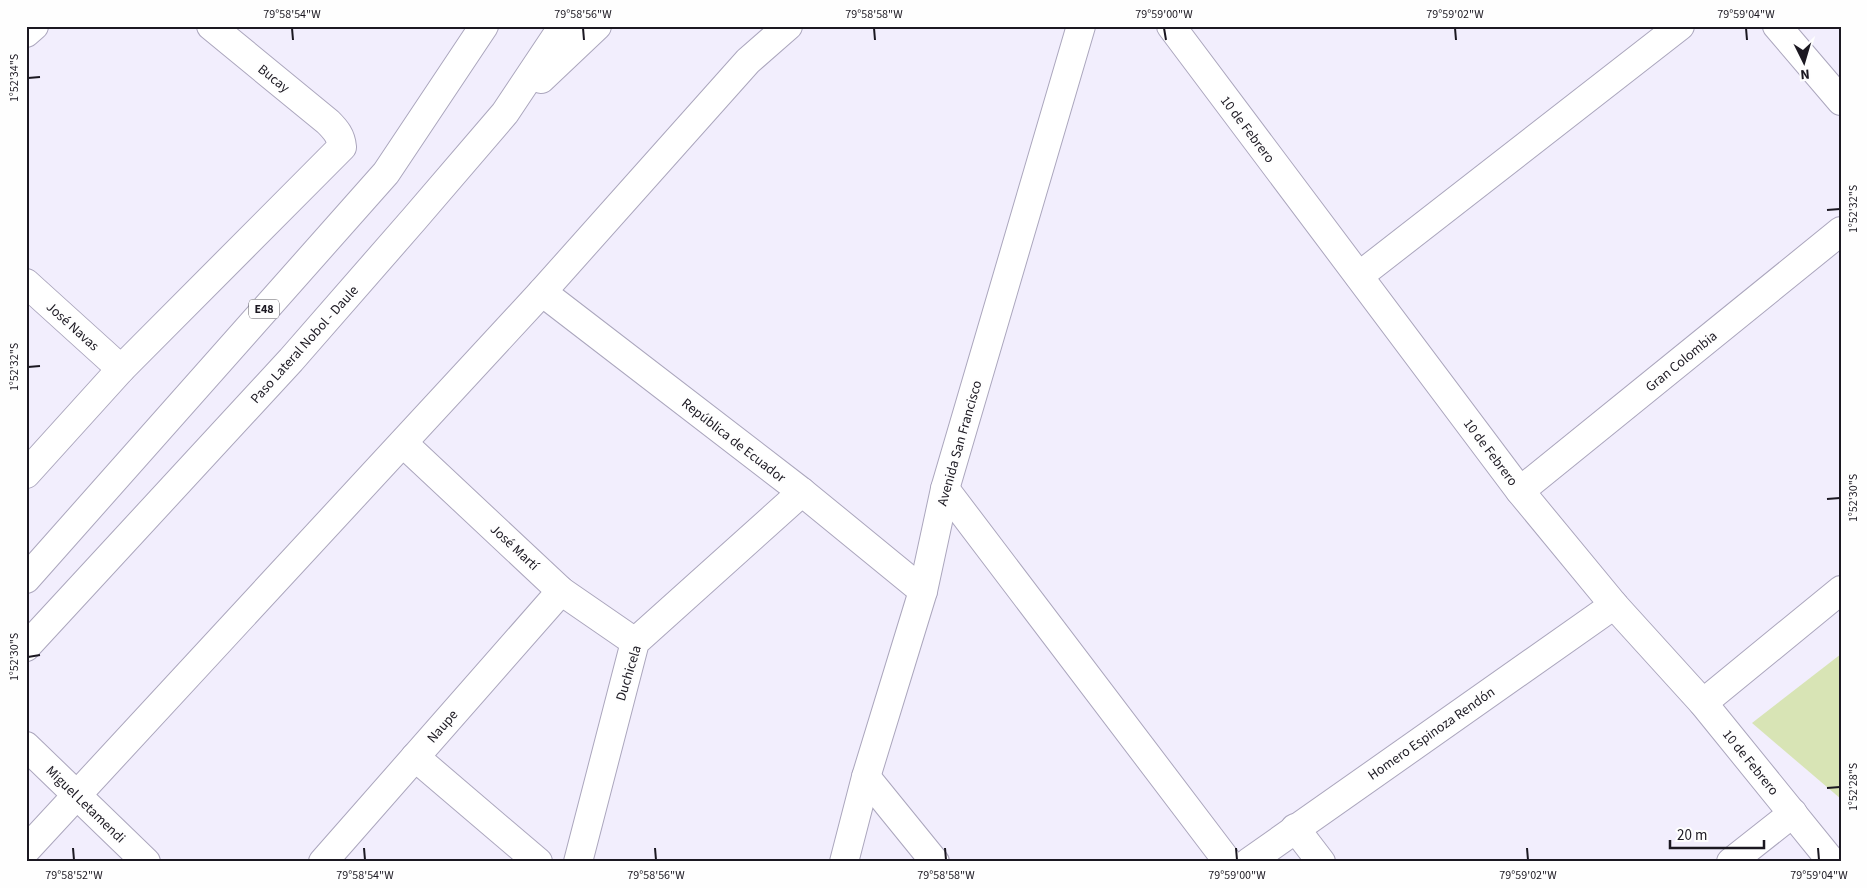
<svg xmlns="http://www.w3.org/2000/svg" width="1867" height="888" font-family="'Source Sans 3',sans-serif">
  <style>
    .green { fill: #d8e4b5 }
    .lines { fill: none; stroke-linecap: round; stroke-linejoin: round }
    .street-casing { stroke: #aba6bd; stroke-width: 30 }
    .secondary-casing { stroke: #aba6bd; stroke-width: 30 }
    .primary-casing { stroke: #aba6bd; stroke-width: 30 }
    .street { stroke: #fff; stroke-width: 28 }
    .secondary { stroke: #fff; stroke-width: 28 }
    .primary { stroke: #fff; stroke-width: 28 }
    .ticks { fill: none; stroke: #1b1821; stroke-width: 2 }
    .labels { text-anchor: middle; stroke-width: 4.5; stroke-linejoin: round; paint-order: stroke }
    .shield { fill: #fefefe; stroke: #5f5d63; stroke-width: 1 }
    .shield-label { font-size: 12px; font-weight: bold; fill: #1b1821 }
    .street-label { font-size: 14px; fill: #1b1821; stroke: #fefefe }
    .neatline { fill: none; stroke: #1b1821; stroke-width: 2 }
    .ticks-label { font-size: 12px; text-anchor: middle; fill: #1b1821 }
  </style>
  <rect width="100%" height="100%" fill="#f2eefd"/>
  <!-- green -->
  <polygon class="green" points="1841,654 1841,799 1752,723"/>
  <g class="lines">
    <!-- street casing -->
    <g class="street-casing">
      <g id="street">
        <polyline points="1171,26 1520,491 1614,605 1703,703 1832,862"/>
        <polyline points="1777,26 1841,101"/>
        <polyline points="26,33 34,26"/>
        <polyline points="1359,276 1680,26"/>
        <polyline points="26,283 121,369"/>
        <polyline points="542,292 802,492 923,591"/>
        <polyline points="403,443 561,591 635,642"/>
        <path d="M26,474L121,369L342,147C341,136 336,130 328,122L211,26"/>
        <polyline points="945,489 1228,862"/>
        <polyline points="1520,491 1841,231"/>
        <polyline points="1703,703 1841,590"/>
        <polyline points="26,746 146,862"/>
        <polyline points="415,757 538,862"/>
        <polyline points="866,777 935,862"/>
        <polyline points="1295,828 1321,862"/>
        <polyline points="26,850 542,292 748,61 788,26"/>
        <polyline points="323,862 561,591"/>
        <polyline points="578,862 635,642 802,492"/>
        <polyline points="1249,862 1614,605"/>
        <polyline points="1731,862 1793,813"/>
      </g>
    </g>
    <!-- secondary casing -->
    <g class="secondary-casing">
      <polyline id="secondary" points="844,862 866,777 923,591 945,489 1081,26"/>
    </g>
    <!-- primary casing -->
    <g class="primary-casing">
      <g id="primary">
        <polyline points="541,79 597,26"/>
        <polyline points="26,579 386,173 484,26"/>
        <polyline points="26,647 291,360 415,218 505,113 563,26"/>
      </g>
    </g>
    <!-- street -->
    <use href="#street" class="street"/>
    <!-- secondary -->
    <use href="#secondary" class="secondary"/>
    <!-- primary -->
    <use href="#primary" class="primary"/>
  </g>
  <!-- ticks -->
  <path class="ticks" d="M292,28L293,40M583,28L584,40M874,28L875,40M1164,28L1166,40M1455,28L1456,40M1746,28L1747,40M28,78L40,77M1827,210L1840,209M28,367L40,366M1827,499L1840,498M28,657L40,655M1827,788L1840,787M73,848L74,860M364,848L365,860M655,848L656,860M945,848L946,860M1236,848L1237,860M1527,848L1528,860M1818,848L1819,860"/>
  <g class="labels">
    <!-- shield labels -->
    <rect class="shield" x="249" y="299.5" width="30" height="19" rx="4"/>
    <g class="shield-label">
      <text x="264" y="313">E48</text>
    </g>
    <!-- street labels -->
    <g class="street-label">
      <text transform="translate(274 78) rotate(39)" y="5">Bucay</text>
      <text transform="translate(1248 129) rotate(53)" y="5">10 de Febrero</text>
      <text transform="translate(73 326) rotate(42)" y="5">José Navas</text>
      <text transform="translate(304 344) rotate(-48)" y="5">Paso Lateral Nobol - Daule</text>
      <text transform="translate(1681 361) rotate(-39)" y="5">Gran Colombia</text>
      <text transform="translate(734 440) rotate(38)" y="5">República de Ecuador</text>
      <text transform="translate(959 443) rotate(-74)" y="5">Avenida San Francisco</text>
      <text transform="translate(1491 452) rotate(53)" y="5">10 de Febrero</text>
      <text transform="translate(515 547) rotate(43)" y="5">José Martí</text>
      <text transform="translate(628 673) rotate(-73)" y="5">Duchicela</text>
      <text transform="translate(442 726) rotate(-49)" y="5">Naupe</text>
      <text transform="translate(1431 733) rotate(-35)" y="5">Homero Espinoza Rendón</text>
      <text transform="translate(1751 762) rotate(51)" y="5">10 de Febrero</text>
      <text transform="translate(86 804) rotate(44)" y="5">Miguel Letamendi</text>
    </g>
  </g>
  <!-- border -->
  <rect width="1867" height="888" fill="none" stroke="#fefefe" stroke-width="55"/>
  <!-- north arrow -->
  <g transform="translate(1804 62) rotate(175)" stroke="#fefefe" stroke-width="4" paint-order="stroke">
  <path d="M0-4L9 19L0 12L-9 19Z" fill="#1b1821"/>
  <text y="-8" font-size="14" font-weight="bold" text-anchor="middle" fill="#1b1821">N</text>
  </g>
  <!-- scale -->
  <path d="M1670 840v8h94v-8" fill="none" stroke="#1b1821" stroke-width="2.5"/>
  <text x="1677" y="840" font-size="15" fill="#1b1821" stroke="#fefefe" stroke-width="4" paint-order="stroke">20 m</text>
  <rect x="28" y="28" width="1812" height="832" class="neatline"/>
  <g class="ticks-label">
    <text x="292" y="18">79°58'54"W</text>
    <text x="583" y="18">79°58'56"W</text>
    <text x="874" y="18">79°58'58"W</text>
    <text x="1164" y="18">79°59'00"W</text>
    <text x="1455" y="18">79°59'02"W</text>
    <text x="1746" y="18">79°59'04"W</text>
    <text transform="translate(14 78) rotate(-90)" y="4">1°52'34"S</text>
    <text transform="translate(1853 209) rotate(-90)" y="4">1°52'32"S</text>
    <text transform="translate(14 367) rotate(-90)" y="4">1°52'32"S</text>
    <text transform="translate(1853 498) rotate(-90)" y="4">1°52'30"S</text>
    <text transform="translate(14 657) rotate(-90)" y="4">1°52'30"S</text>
    <text transform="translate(1853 787) rotate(-90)" y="4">1°52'28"S</text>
    <text x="74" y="879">79°58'52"W</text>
    <text x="365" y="879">79°58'54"W</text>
    <text x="656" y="879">79°58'56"W</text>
    <text x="946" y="879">79°58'58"W</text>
    <text x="1237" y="879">79°59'00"W</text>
    <text x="1528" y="879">79°59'02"W</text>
    <text x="1819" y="879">79°59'04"W</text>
  </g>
</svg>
